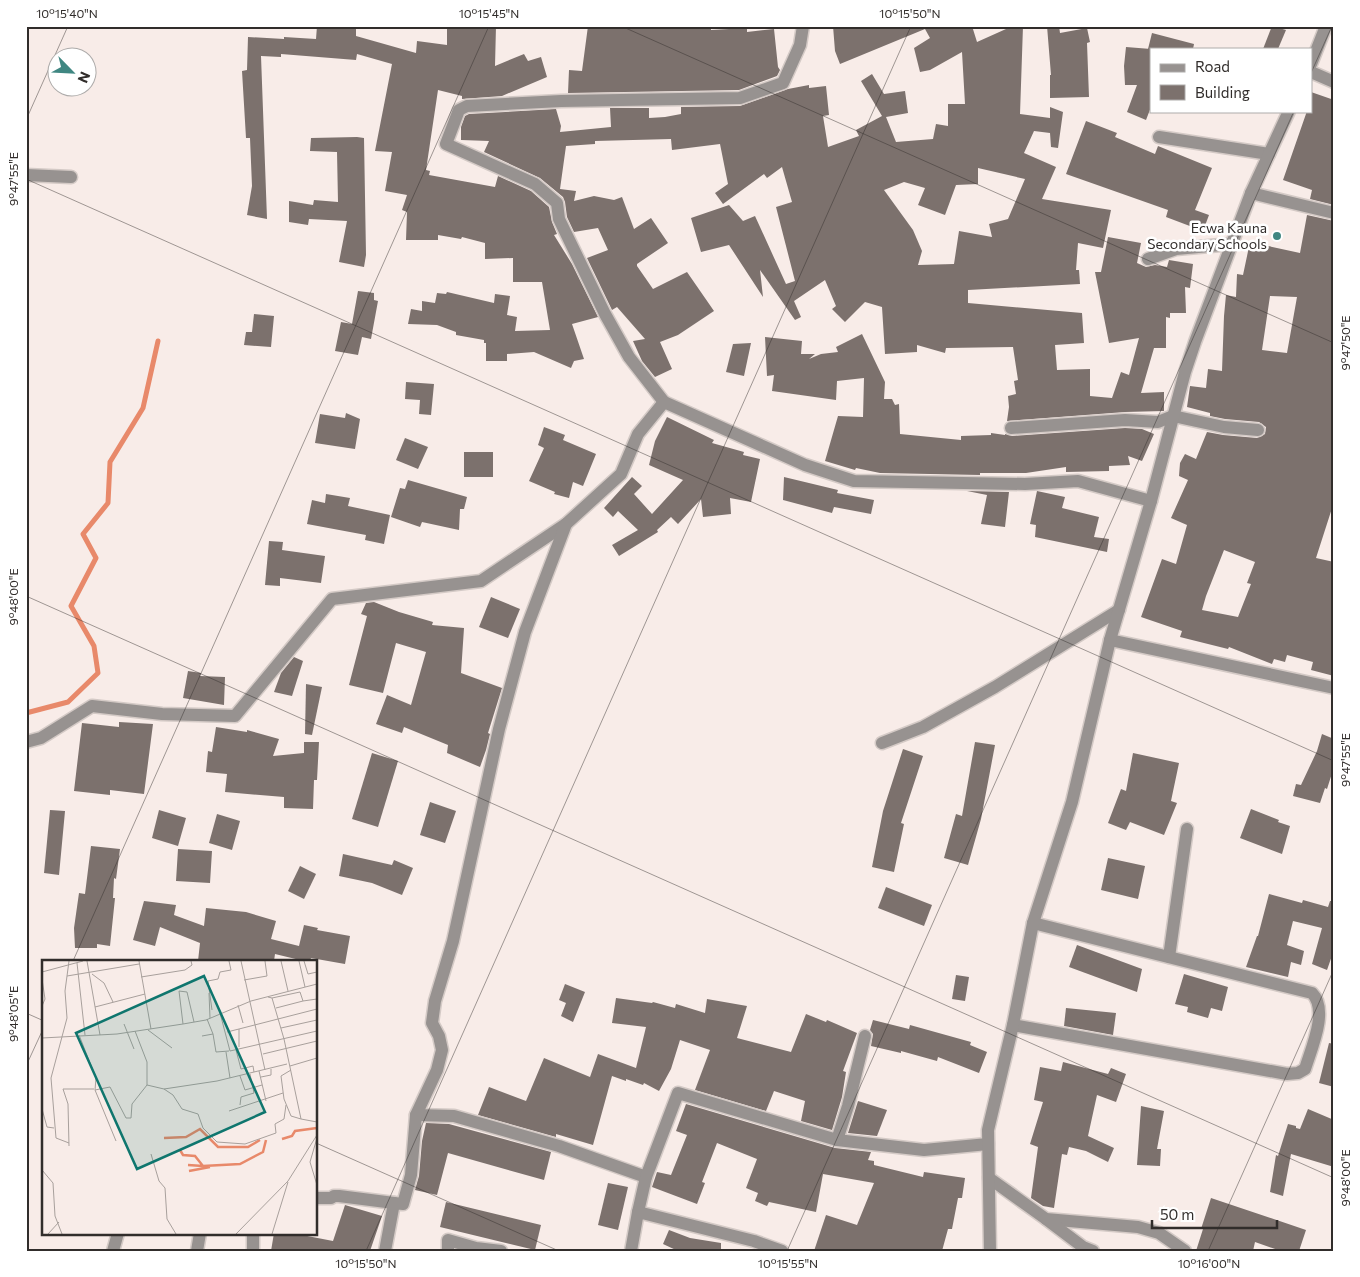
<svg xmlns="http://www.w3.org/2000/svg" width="1360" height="1277" font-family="Commissioner,sans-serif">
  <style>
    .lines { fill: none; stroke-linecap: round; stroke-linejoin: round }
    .stream { stroke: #e8896a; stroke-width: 5 }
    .building { fill: #7c716d; fill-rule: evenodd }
    .minor-casing { stroke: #d4cac6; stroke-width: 15 }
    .minor { stroke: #979290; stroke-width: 12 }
    .ticks { fill: none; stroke: #312d2b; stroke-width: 1; stroke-opacity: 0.45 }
    .poi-dot { fill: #408782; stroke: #fff; stroke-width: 2 }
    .labels { text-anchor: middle; stroke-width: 5; stroke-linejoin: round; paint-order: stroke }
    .poi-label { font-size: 14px; fill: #312d2b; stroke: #fff; text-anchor: end }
    .inset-river { fill: none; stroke: #e8896a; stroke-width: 2.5 }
    .inset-road { fill: none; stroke: #a8a09c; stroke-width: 1 }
    .view { fill: #0f766e; fill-opacity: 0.15; stroke: #0f766e; stroke-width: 2.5 }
    .inset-edge { fill: none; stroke: #312d2b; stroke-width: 2.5 }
    .neatline { fill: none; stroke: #312d2b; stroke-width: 2 }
    .ticks-label { font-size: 12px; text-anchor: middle; fill: #312d2b }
  </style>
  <rect width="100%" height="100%" fill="#f8ece8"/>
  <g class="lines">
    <!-- stream -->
    <polyline class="stream" points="26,713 68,702 98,673 94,646 71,606 96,558 83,534 108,503 110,462 143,408 158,341"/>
  </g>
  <!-- building -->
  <g class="building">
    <polygon points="317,26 356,26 356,36 416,53 417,41 447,45 447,26 496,26 495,66 524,54 528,61 541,57 547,77 502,96 462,99 462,96 438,90 426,170 430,171 429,175 495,187 498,176 531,191 549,207 552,222 557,234 554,235 572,264 598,317 572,324 584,359 574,361 571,368 534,352 507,354 507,361 486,361 486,343 484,343 484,340 456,335 456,332 437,325 408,324 411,309 422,311 422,301 435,303 437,293 446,294 447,292 494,303 495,294 510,296 507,315 517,317 515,331 550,330 542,282 513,282 513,258 485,259 485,243 462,237 461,239 438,235 438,240 406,240 407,212 402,210 407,195 385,191 392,152 375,151 392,64 357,54 356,60 281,54 281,57 261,56 267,219 247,215 252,186 250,138 246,138 242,71 247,70 248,37 284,39 284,37 316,39"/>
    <polygon points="588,26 711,26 711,30 747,28 747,32 774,29 778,67 780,70 777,76 739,90 568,93 569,70 582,71"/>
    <path d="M833,26H972L977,42L1006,29V26H1023L1020,114L1050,118V107L1063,112L1058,148L1051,147L1050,133L1034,131L1024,153L1056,167L1042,199L1111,210L1103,248L1078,243L1076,270H1079L1080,284L968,290V303L1082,313L1084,343L1055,345L1057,370L1090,369V396L1112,398L1121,372L1129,375L1139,338L1109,343L1095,272H1101L1108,237L1141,243L1137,263L1146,267L1155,265L1167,267L1169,260L1193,264L1190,288L1185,287L1186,313H1170V318L1166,317V348H1154L1141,393L1164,392V411L1125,412L1007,421L1009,407L1008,396L1016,394L1014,381L1018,380L1013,347L946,348L945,353L917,345V352L885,354L882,307L865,302L845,322L832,309L836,306L825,280L794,301L801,317L795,320L760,270L763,297L729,245L701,252L691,218L729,205L743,221L755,216L786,284L795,281L776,207L792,202L782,167L767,178L764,174L723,204L715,193L728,184L720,144L672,150L671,139L595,141V144L566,146L560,189L576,191L574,201L594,196L614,200L622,197L634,229L651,218L668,243L637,264V266L653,289L687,272L714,311L678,335L660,342L672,369L655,377L642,361L633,341L645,339L617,307L612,310L587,258L608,250L598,228L574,232L567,217L565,202L563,197L540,178L484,152L489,141L461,140V127L465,116L469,114L556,109L561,126L560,132L611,127L610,108H649V118L665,117L681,114V107L740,106L788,89L809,85V88L826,86L829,115L823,116L828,147L859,136L856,130L882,116L861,81L872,74L884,94L905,91L908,113L886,117L896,142L933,139L936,124L948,126V104H965L962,52L930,70L920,72L914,48L930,38L925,29L840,64L835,51ZM978,168L1025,179L1008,219L989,224L992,237L959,231L954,264L918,265L922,251L913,230L884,190L904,182L925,188L918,205L945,215L956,185L978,184Z"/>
    <polygon points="1047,26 1059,26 1060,33 1087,28 1090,42 1087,43 1089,97 1050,98 1050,75 1051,75"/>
    <polygon points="1272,26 1286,30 1278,49 1263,49"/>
    <polygon points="1152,33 1194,44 1193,49 1148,49"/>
    <polygon points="1126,47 1151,49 1151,107 1146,120 1127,112 1137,85 1125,85 1124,66"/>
    <polygon points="1311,92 1334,100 1334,205 1310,199 1312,190 1283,180 1307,111 1311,111"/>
    <polygon points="1086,121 1117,133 1115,137 1155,154 1158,146 1212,168 1195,210 1209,215 1203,231 1166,217 1168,210 1066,174"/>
    <polygon points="357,137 364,138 366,255 364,267 339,262 347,221 309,219 308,225 289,222 289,201 313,205 314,200 338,202 337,152 310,151 311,138"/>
    <path d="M1307,215L1334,221V268L1331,267L1334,301V502L1316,558L1334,562V676L1311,670L1313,662L1287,655L1285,662L1274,659L1272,664L1229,647L1228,649L1180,637L1182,631L1141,617L1162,559L1176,564L1187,525L1171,518L1188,480L1179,476L1180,463L1185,454L1196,459L1207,432L1223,435L1257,438L1265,434L1266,427L1259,422L1225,419L1210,416V413L1187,407L1190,386L1206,388L1208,369L1222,371L1224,316L1226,295L1236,297L1237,274L1243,275L1250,242L1300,253ZM1270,296L1297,297L1287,353L1262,350ZM1224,550L1255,562L1247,583L1251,584L1238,617L1202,610L1206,596Z"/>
    <polygon points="358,291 374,293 374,300 378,301 371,339 362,337 358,355 335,351 341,322 352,324"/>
    <polygon points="254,314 274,316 271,347 244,345 246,332 252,332"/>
    <polygon points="862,334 885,382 884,399 892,399 895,405 899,404 900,434 961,440 961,436 991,435 991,433 1005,435 1005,434 1012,436 1125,428 1142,429 1154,434 1142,461 1128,456 1130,465 1109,466 1109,471 1066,472 1066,467 1026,473 980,473 980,475 880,473 856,468 855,470 825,461 838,416 863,417 864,378 837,381 836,400 772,391 774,375 767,376 765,337 802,341 801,354 815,354 809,359 821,354 838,352 836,347"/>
    <polygon points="751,343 744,376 726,372 733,344"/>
    <polygon points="406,382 434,384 431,415 419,414 420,400 405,399"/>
    <polygon points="346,413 360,419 355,449 315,443 320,414 345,418"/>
    <polygon points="667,417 714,440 712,443 744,452 743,455 760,459 751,502 730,498 731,514 703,517 701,499 678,524 671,517 657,530 658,532 619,556 612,545 638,530 618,511 613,517 604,508 632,477 642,486 634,494 652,514 683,480 649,465 655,441"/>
    <polygon points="544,427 565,435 563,440 596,454 583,486 573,482 569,498 554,494 555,492 529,481 544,448 538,445"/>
    <polygon points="405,438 428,447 418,469 396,460"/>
    <rect x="464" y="452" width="29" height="25"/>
    <polygon points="784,477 838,490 837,493 874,500 871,514 834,507 832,513 783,500"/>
    <polygon points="408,480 467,497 464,509 460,509 459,530 422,522 420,527 391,517 400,488 405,489"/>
    <polygon points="967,491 1009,492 1005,527 981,524 987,495"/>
    <polygon points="1037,491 1065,497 1062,508 1099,517 1094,537 1109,539 1107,552 1035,537 1036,525 1030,524"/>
    <polygon points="326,494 350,498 348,506 390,515 384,544 365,540 366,535 307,524 312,500 325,503"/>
    <polygon points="269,541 283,542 282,550 325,556 321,583 280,578 280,586 265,585"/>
    <polygon points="491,597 520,609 508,638 479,627"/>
    <polygon points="374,602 399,612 433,622 432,625 464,628 461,673 502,688 488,733 490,734 486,750 480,767 447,753 448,745 404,727 402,733 376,724 387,695 411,705 426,652 396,643 383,693 349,685 367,616 361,614 366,603"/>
    <polygon points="294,657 303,661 292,696 274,692 281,673"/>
    <polygon points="188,671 201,673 200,676 225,677 224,705 183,698"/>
    <polygon points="306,684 322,687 312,735 305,734"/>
    <polygon points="119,722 153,724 144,794 110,790 110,795 74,791 82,723 119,727"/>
    <polygon points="216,727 247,732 247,730 279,739 273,756 304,753 304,742 319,742 317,780 314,780 313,809 284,808 284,797 225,792 227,774 206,772 208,751 212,752"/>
    <polygon points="1322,734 1334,739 1334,767 1327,789 1325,788 1320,803 1293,796 1296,784 1301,785 1317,751"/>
    <polygon points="975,742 995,745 981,819 968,865 944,858 956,814 962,816"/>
    <polygon points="903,749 923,756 901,823 904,824 894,872 872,867 883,811"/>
    <polygon points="372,753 398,761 378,827 352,819"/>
    <polygon points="1133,753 1179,763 1171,801 1177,803 1164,835 1130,822 1126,830 1108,823 1121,789 1126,791"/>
    <polygon points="430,802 456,811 445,843 420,835"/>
    <polygon points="1251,809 1279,820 1278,822 1290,826 1282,854 1240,838"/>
    <polygon points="50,810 65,811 59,875 44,873"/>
    <polygon points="159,810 186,818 178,846 152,838"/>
    <polygon points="217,814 240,821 232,850 209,843"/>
    <polygon points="91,846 120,849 116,879 114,878 113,898 115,898 110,946 97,944 97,948 75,948 74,928 79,893 85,894"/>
    <polygon points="178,849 212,851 210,883 176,881"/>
    <polygon points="343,854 392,865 394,860 413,868 402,895 372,883 339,876"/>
    <polygon points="1108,858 1145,866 1138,899 1101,890"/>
    <polygon points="300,866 316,874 304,899 288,891"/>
    <polygon points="886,887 932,905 924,926 878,908"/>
    <polygon points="1269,894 1302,903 1303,900 1328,907 1330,901 1334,901 1334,950 1327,970 1312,964 1322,928 1293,921 1287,945 1304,951 1301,965 1291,962 1288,977 1246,967 1257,936 1258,936"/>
    <polygon points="144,901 176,905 174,915 204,926 206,908 246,912 276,921 271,939 299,946 304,925 318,928 317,930 350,936 345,964 311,958 310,961 304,961 275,954 274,961 198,961 200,943 160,927 155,946 133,940"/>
    <polygon points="1077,945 1142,969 1137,992 1069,967"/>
    <polygon points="1184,974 1228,987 1222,1011 1211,1008 1208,1018 1187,1012 1188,1007 1175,1004"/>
    <polygon points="956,975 969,977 965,1001 952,999"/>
    <polygon points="565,984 585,992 573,1022 561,1016 566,1003 559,1000"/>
    <polygon points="616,998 652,1003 653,1002 675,1008 676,1004 705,1013 707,999 747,1006 737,1038 791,1052 806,1014 826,1022 827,1020 857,1033 843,1071 846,1072 842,1097 832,1130 801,1121 805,1101 774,1091 766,1111 695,1090 710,1050 680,1040 671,1069 659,1091 644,1083 643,1085 626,1079 626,1081 612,1076 593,1145 556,1134 556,1137 478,1115 489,1087 526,1101 544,1058 590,1077 598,1054 636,1068 646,1027 612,1023"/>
    <polygon points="1066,1008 1116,1013 1113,1035 1064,1026"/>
    <polygon points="873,1020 909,1029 910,1025 971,1042 970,1045 987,1052 979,1073 938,1057 937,1061 901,1051 901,1053 871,1046 873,1034 870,1030"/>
    <polygon points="1329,1043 1334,1044 1334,1087 1319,1083"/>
    <polygon points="1063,1062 1108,1074 1111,1068 1126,1074 1116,1102 1097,1095 1088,1136 1114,1148 1108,1162 1086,1151 1069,1147 1067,1155 1062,1154 1054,1208 1043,1206 1031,1198 1038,1147 1030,1144 1043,1102 1034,1100 1040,1067 1061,1071"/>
    <polygon points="858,1101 887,1110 877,1136 848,1133"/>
    <polygon points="686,1104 835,1148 871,1152 868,1160 874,1161 874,1165 923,1177 924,1172 965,1178 962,1198 958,1198 952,1229 948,1229 942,1251 814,1251 826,1215 857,1225 874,1183 823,1174 816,1212 769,1202 767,1206 755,1201 758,1193 746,1188 757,1159 717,1143 702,1182 705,1183 697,1204 652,1187 657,1172 671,1175 687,1135 676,1131"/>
    <polygon points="1141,1106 1164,1111 1157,1149 1161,1149 1160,1166 1137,1165"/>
    <polygon points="1308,1109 1334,1120 1334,1167 1291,1154 1283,1196 1270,1192 1276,1155 1278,1156 1288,1124 1296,1126 1296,1128 1300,1129"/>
    <polygon points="426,1123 449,1124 551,1152 544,1180 448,1153 437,1195 415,1190 419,1176 422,1141"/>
    <polygon points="608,1183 628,1187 618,1230 598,1225"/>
    <polygon points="1211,1198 1306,1230 1299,1251 1281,1251 1255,1242 1253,1251 1196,1251 1203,1229 1201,1229"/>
    <polygon points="446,1202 541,1225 535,1250 440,1227"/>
    <polygon points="345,1205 382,1216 370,1251 271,1251 274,1233 297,1234 333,1241"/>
    <polygon points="669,1230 690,1238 721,1243 721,1251 678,1251 663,1244"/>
  </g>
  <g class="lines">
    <!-- minor casing -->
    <g class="minor-casing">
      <g id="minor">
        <polyline points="1311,64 1326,26"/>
        <polyline points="1311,72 1334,82"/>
        <polyline points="1159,137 1269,154"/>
        <polyline points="26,175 71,177"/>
        <polyline points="1251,193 1334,213"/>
        <polyline points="1148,259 1176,249 1232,244"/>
        <polyline points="664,402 629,357 605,314 559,219 557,203 535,184 446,144 459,110 467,106 561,101 740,98 783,83 800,45 803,26"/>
        <polyline points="1011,428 1125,420 1158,422 1173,416 1224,427 1258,430"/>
        <polyline points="1110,640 1334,688"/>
        <polyline points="26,742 41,738 92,706 162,714 235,716 332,599 481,581 566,524 621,474 638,434 664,402 805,465 854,481 1025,484 1078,481 1151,501"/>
        <polyline points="882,743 923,727 995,687 1119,610"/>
        <polyline points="1169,957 1187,829"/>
        <path d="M1013,1025L1287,1074L1298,1073L1305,1069C1311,1049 1329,1010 1312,993L1033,923"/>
        <polyline points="865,1036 848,1106 837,1140 924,1150 988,1144"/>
        <polyline points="416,1115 454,1116 559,1146 646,1177"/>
        <polyline points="989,1178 1046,1219 1138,1227 1159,1233 1185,1251"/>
        <polyline points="316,1198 331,1198 334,1196 339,1196 394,1203"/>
        <polyline points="638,1212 646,1177 678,1093 837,1140"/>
        <polyline points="1046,1219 1083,1247 1093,1251"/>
        <polyline points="113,1251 118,1233"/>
        <polyline points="197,1251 200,1233"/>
        <polyline points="253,1251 253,1233"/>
        <polyline points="385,1251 394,1203 403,1204 411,1175 416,1115 437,1070 442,1050 439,1036 432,1023 435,1001 453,941 499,729 525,632 566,524"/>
        <polyline points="448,1251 448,1240 476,1248 501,1251"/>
        <polyline points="631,1251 638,1212 754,1241 782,1251"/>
        <polyline points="990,1251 988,1130 1013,1025 1033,923 1072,802 1110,640 1151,501 1185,372 1195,342 1251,193 1289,111"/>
      </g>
    </g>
    <!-- minor -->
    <use href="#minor" class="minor"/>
  </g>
  <!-- ticks -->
  <path class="ticks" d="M621,26L1334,343M1311,73L1332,26M26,120L68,26M26,179L1334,761M26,596L1334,1178M73,961L489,26M26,1013L44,1021M26,1066L44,1027M316,1143L559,1251M366,1251L911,26M787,1251L1294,111M1208,1251L1334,969"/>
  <!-- markers -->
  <circle class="poi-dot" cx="1277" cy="236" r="5"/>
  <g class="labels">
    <!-- poi labels -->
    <g class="poi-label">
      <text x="1267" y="233">Ecwa Kauna<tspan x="1267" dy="16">Secondary Schools</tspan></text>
    </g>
  </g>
  <!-- overview -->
  <g transform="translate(42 960)">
    <rect width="275" height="275" fill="#f8ece8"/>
    <path class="inset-river" d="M122,178L144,177L158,169L176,187H206L218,180M240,179L250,176L253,171L275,168M138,190L141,195L153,196L161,206M146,205L161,206M161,206L198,204L221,192L224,180M147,211L168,207"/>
    <path class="inset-road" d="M27,1L23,31L25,58L9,118L14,178L27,183M45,1L58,75M97,1L109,69M199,1L223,110M239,1L246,31M257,1L263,27M262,1L266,14L275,12M35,3L43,75M0,12L41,1M50,14L62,23L71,42M25,16L97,4M99,17L143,10L150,5L149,1M0,19L3,39L0,46M202,20L225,16L223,1M167,33L168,58M226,37L230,38L242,79L259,159L275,162M230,38L258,32L261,41L275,39M196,45L201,63M53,47L103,34M234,48L261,41M170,50L166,21L176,19L178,12L189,10L187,1M178,53L188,91L275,71M82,64L92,89M141,64L137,31L145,32L152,62M239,68L275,60M197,69L275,49M106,70L130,88M93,71L105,102V125L122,129L131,135L140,149L156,154L161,168L175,182L203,184L234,173L233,164L242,159L244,145M185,72L197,69V87M171,74L174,92L187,91M37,75L54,118L53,130L74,181M160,76L171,74L165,59M0,78L75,74L141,64L164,60L209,41L275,24M194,90L199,109L211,106L212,112M184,92L188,118M221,94L275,81M248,106L275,98M249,110L239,116L242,139L249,156L259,159M217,111L224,141M198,116L203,130L220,125M219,117L229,115V109M122,129L175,121L245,104M53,130L68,127L84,158H89L90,144L105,125M198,145L199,137L212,133L208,114M0,149L5,167L12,168M187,151L241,133M275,178L268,202L275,225M27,186L26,144L21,129H52M109,194L117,221L123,228L125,259L134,274M0,210L11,223L13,256L20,274M6,274L17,262M194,274L246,221L275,175M230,274L246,222"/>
    <path class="view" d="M162,16L223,152L95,209L34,73Z"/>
    <rect width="275" height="275" class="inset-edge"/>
  </g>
  <!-- border -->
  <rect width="1360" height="1277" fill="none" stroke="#ffffff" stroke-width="55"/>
  <!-- legend -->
  <rect x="1150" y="48" width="162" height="65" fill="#ffffff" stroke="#adabaa"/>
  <rect x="1160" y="64" width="25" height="8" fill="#979290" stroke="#adabaa"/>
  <text x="1195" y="72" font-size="15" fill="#312d2b">Road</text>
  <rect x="1160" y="85" width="25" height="15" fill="#7c716d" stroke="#adabaa"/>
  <text x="1195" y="98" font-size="15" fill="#312d2b">Building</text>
  <!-- north arrow -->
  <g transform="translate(72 72) rotate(114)"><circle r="24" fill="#ffffff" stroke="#adabaa"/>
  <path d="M0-4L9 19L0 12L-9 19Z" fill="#408782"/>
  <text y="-8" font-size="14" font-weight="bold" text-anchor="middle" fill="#312d2b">N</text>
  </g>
  <!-- scale -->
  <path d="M1152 1220v8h125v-8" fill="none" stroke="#312d2b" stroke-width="2.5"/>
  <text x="1160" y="1220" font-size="15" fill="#312d2b" stroke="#ffffff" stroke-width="4" paint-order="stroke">50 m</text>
  <rect x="28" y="28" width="1304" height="1222" class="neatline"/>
  <g class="ticks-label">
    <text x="67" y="18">10°15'40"N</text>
    <text x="489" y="18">10°15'45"N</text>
    <text x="910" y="18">10°15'50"N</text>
    <text transform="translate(14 179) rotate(-90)" y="4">9°47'55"E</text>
    <text transform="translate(1346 343) rotate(-90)" y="4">9°47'50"E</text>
    <text transform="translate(14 597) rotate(-90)" y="4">9°48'00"E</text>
    <text transform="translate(1346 760) rotate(-90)" y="4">9°47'55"E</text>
    <text transform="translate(14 1014) rotate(-90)" y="4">9°48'05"E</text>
    <text transform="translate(1346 1178) rotate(-90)" y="4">9°48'00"E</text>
    <text x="366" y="1268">10°15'50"N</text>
    <text x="788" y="1268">10°15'55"N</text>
    <text x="1209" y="1268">10°16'00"N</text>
  </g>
</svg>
